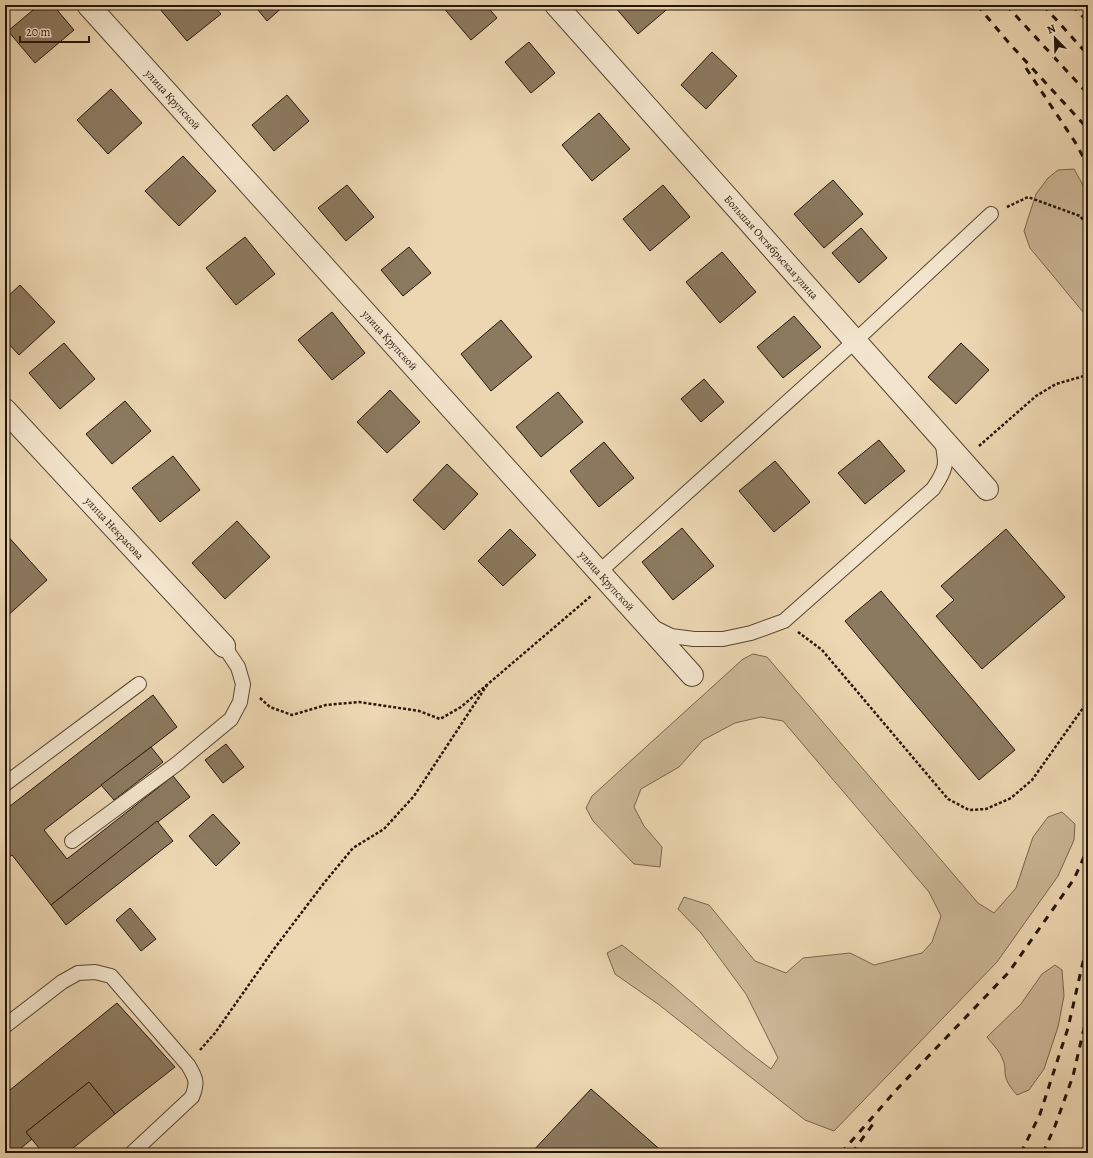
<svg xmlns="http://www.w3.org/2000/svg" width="1093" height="1158" font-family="Alegreya,serif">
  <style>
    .green { fill: #cab695; stroke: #78664e }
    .building { fill: #8c7a60; stroke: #251508 }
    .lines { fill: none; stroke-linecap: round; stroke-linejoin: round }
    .lane-casing { stroke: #574632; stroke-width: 16 }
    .street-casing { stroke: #574632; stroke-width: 24 }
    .path { stroke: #251508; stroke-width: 2.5; stroke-dasharray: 3 2; stroke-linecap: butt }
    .lane { stroke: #f3e5cd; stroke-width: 14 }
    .street { stroke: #f3e5cd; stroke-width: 22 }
    .rail { stroke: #251508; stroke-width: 3; stroke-dasharray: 7 7; stroke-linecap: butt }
    .labels { text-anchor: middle; stroke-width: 3; stroke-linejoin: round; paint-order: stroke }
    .street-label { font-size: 11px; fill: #251508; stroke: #f3e5cd }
  </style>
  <rect width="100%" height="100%" fill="#ecd7b2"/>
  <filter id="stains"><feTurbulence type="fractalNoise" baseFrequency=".005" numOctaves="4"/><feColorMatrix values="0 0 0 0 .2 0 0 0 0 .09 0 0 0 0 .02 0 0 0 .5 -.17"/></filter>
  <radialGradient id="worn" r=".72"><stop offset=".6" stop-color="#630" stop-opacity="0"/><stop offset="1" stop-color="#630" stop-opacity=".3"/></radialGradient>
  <!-- green -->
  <g class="green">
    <polygon points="1074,169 1088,194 1088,318 1030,248 1024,231 1036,194 1048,178 1058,170"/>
    <polygon points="753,654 767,657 978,903 994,913 1016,888 1033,837 1048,817 1062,812 1075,824 1074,840 1058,876 997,962 834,1131 805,1120 658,1004 615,974 607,953 622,945 672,985 745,1049 771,1069 778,1058 746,994 701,933 678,909 684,897 709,905 755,961 786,973 803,958 850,953 874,965 922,953 932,942 941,916 929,892 783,721 761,717 735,723 703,740 679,767 641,789 634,807 644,826 662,847 660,867 634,864 593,821 586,808 592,796 743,659"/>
    <path d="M1055,965L1062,970L1064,996L1058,1027L1044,1069L1029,1090L1017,1095C1011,1088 1006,1082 1005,1073C1005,1069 1005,1064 1003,1060C1000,1051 993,1045 987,1037L1021,1004L1042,974Z"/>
  </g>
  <!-- building -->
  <g class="building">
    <polygon points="39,5 53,5 74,30 35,63 8,31"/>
    <polygon points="162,5 213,5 221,14 187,41 159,8"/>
    <polygon points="254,5 285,5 267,21"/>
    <polygon points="441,5 486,5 497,18 471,40"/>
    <polygon points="617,5 672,5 638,34 615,7"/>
    <polygon points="529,42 555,73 531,93 505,62"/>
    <polygon points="712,52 737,76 706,109 681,85"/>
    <polygon points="111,89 142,123 108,154 77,120"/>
    <polygon points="287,95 309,121 274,151 252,125"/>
    <polygon points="599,113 630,149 592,181 562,145"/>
    <polygon points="183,156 216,191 179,226 145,191"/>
    <polygon points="833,180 863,214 824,248 794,214"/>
    <polygon points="347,185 374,217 346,241 318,208"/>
    <polygon points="663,185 690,217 650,251 623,219"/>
    <polygon points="861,228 887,258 859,283 832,253"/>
    <polygon points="245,237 275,274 236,305 206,268"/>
    <polygon points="409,247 431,273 403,296 381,270"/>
    <polygon points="722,252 756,292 720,323 686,282"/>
    <polygon points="20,285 55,322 19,355 5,340 5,299"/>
    <polygon points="332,312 365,353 332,380 298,340"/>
    <polygon points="794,316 821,347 783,378 757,347"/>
    <polygon points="501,320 532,357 491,391 461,354"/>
    <polygon points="64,343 95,379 60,409 29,373"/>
    <polygon points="961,343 989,370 956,404 928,377"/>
    <polygon points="704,379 724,402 701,422 681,399"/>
    <polygon points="390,390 420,422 387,453 357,422"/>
    <polygon points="558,392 583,422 541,457 516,427"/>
    <polygon points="125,401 151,431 112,464 86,434"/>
    <polygon points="879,440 905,471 865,504 838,473"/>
    <polygon points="604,442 634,478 599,507 570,471"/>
    <polygon points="173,456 200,490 160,522 132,488"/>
    <polygon points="775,461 810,502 774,532 739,491"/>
    <polygon points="447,464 478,494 444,530 413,500"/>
    <polygon points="237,521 270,557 225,599 192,563"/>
    <polygon points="682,528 714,566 673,600 642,562"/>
    <polygon points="510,529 536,555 503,586 478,561"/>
    <polygon points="1006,529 1065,597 982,669 936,616 954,600 941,586"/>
    <polygon points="5,533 47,580 5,618"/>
    <polygon points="881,591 1015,750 979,780 845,621"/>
    <polygon points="153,695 177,727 44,830 67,859 173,776 190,797 51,905 12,855 5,860 5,810"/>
    <polygon points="226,744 244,767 223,783 205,760"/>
    <polygon points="151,747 163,762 114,800 101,785"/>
    <polygon points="213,814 240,843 216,866 189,836"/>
    <polygon points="157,821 173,841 66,925 51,905"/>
    <polygon points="130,908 156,939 141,951 116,920"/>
    <polygon points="117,1003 175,1067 115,1114 89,1082 26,1132 32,1139 15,1153 5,1153 5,1094"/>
    <polygon points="89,1082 115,1114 67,1153 43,1153 26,1132"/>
    <polygon points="591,1089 664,1153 531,1153"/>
  </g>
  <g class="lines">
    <!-- lane casing -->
    <g class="lane-casing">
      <g id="lane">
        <polyline points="599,572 855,341 991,214"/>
        <path d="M655,628L671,636L694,639H723L751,633L784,621L933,489C947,468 947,465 942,441"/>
        <polyline points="5,784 139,684"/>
        <polyline points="72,841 178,763 231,719 240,702 243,684 238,667 224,646"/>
        <path d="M5,1026L62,982L78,973L95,972L111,976L188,1065C196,1078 198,1083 192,1097L132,1153"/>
      </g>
    </g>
    <!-- street casing -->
    <g class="street-casing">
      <g id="street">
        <path id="s1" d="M88,5L692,675"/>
        <path id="s2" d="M556,5L987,489"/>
        <path id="s3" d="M5,410L224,646"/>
      </g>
    </g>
    <!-- path -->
    <g class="path">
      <polyline points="1007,207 1028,197 1080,216 1088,226"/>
      <polyline points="979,446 1036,396 1056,384 1084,376 1088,376"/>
      <polyline points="798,632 822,650 948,799 969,810 986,809 1011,798 1032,780 1088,701"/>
      <polyline points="260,698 270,707 292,715 326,705 359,702 419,711 440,719 461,707 591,596"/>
      <polyline points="200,1050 215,1033 274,949 324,883 353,848 384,829 414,796 487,685"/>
    </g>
    <!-- lane -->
    <use href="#lane" class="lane"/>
    <!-- street -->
    <use href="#street" class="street"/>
    <!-- rail -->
    <g class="rail">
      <polyline points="977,5 1009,43 1088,129"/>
      <polyline points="1006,5 1088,94"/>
      <polyline points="1043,5 1088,55"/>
      <polyline points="1072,5 1088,22"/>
      <polyline points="1026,68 1075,142 1088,166"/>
      <polyline points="841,1153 898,1088 1009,972 1074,879 1088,848"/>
      <polyline points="852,1153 873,1124"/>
      <polyline points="1021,1153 1040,1114 1068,1028 1088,940"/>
      <polyline points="1043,1153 1055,1126 1073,1076 1088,1011"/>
    </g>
  </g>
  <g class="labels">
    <!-- street labels -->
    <g class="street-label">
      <text dy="4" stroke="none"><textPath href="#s1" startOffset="127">улица Крупской</textPath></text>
      <text dy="4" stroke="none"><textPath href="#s2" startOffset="324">Большая Октябрьская улица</textPath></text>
      <text dy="4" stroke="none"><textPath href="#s1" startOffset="451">улица Крупской</textPath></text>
      <text dy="4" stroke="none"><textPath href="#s3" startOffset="161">улица Некрасова</textPath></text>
      <text dy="4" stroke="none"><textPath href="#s1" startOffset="775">улица Крупской</textPath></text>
    </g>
  </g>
  <!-- margin -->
  <rect width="1093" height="1158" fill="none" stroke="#ecd7b2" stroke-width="20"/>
  <rect x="6" y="6" width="1081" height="1146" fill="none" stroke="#251508" stroke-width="2"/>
  <rect x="10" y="10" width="1073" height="1138" fill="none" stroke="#251508"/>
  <!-- north arrow -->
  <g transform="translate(1055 38) rotate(337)" stroke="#f3e5cd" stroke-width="3" paint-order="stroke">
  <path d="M0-3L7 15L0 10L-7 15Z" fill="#251508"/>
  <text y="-6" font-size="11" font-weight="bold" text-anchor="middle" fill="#251508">N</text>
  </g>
  <!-- scale -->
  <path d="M20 36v6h69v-6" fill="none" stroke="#251508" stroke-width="2"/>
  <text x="26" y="36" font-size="12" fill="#251508" stroke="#f3e5cd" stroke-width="3" paint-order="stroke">20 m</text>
  <rect width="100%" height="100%" filter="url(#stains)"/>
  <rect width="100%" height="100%" fill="url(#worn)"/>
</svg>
